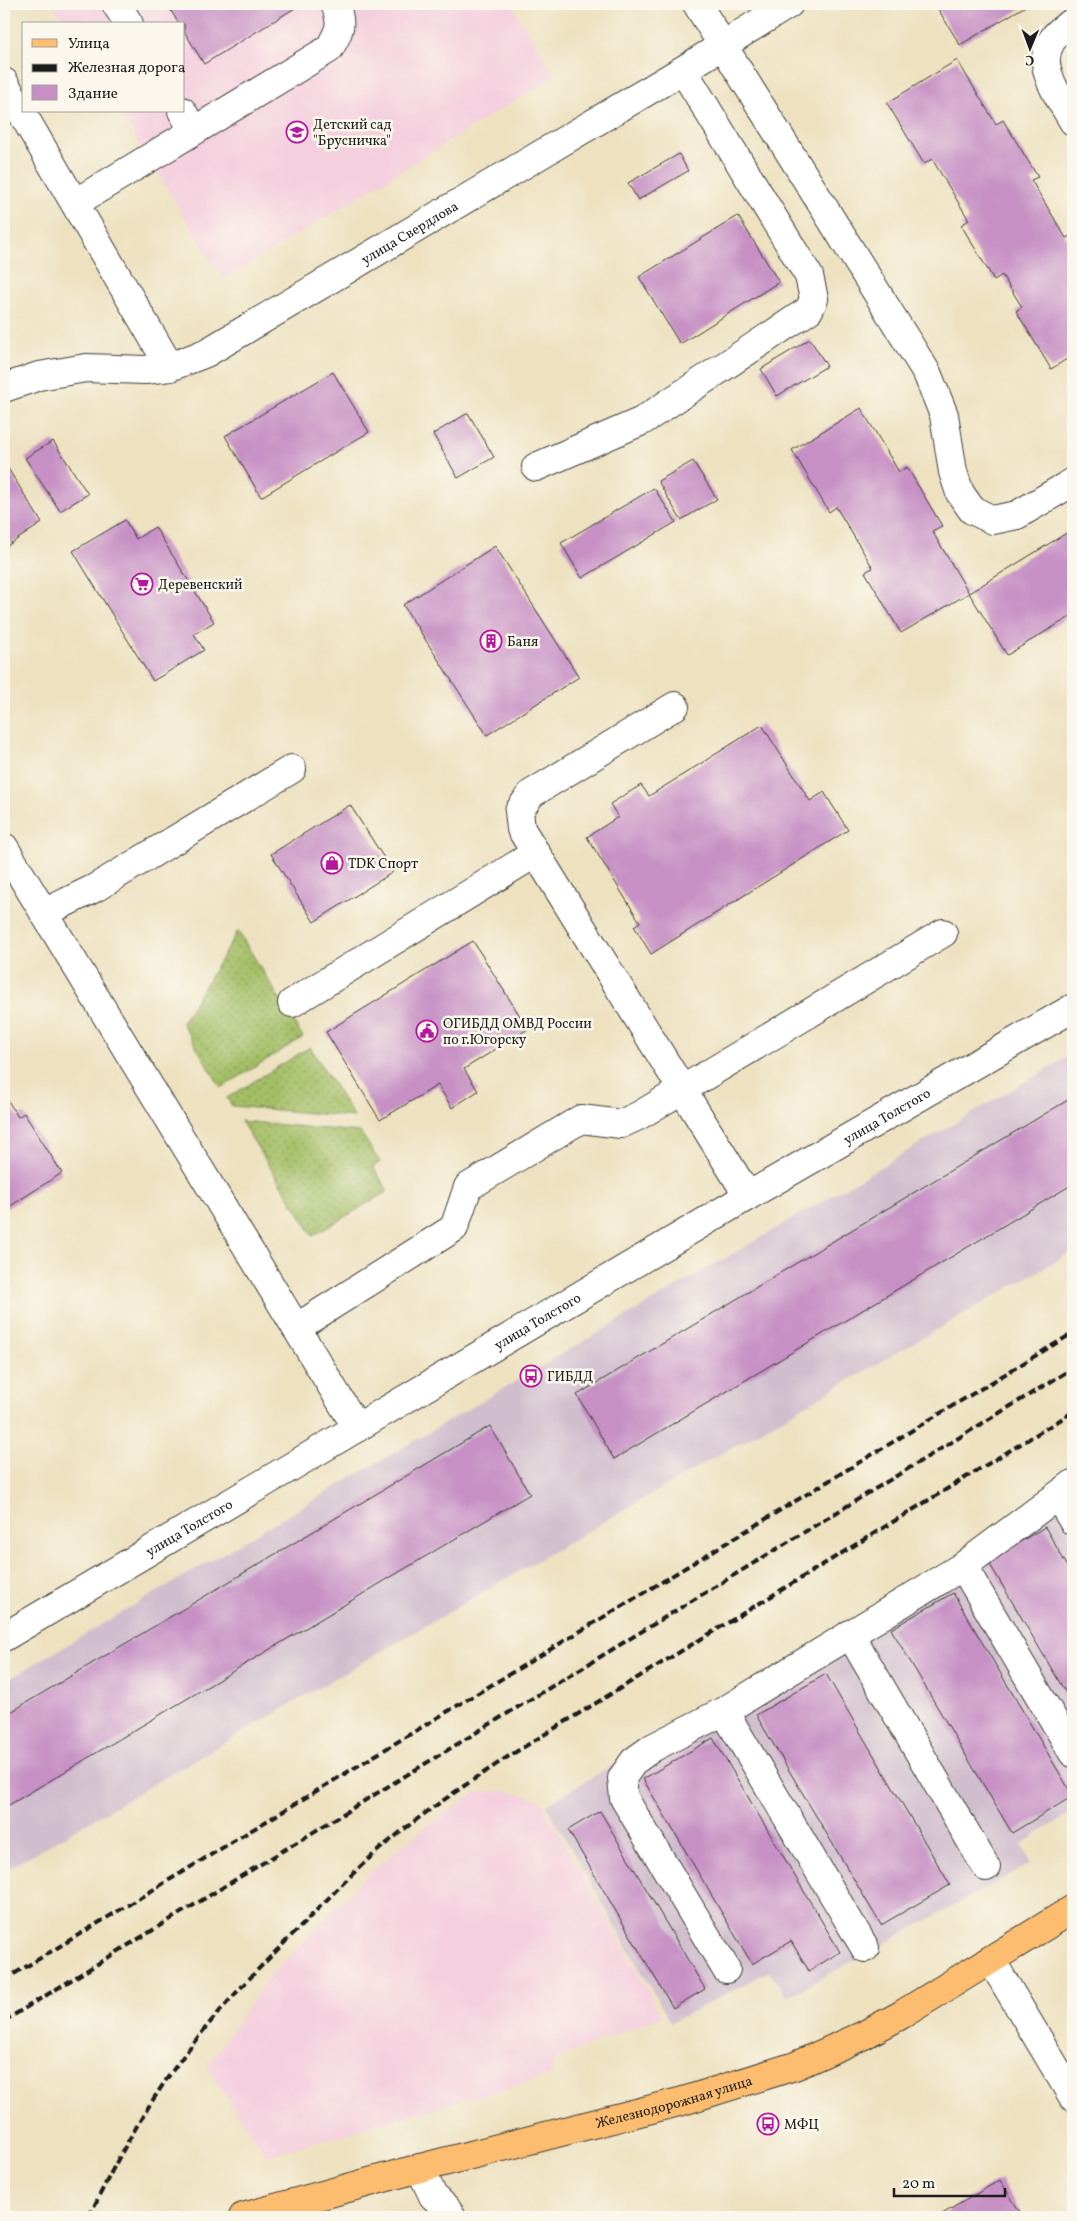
<svg xmlns="http://www.w3.org/2000/svg" width="1077" height="2221" font-family="Vollkorn,serif">
  <style>
    .built { fill: #f4cfde }
    .industrial { fill: #d0bdce }
    .grass { fill: url(#grass-dots); stroke: #606d40 }
    .building { fill: #c690c4 }
    .lines { fill: none; stroke-linecap: round; stroke-linejoin: round }
    .minor-casing { stroke: #3b3a35; stroke-width: 30 }
    .major-casing { stroke: #3b3a35; stroke-width: 30 }
    .minor { stroke: #fff; stroke-width: 28 }
    .major { stroke: #fcbd6f; stroke-width: 28 }
    .rail { stroke: #1c1c1c; stroke-width: 4; stroke-dasharray: 8 4; stroke-linecap: butt }
    .labels { text-anchor: middle; stroke-width: 5; stroke-linejoin: round; paint-order: stroke }
    .poi-label { font-size: 14px; fill: #1c1c1c; stroke: #fbf7ec; text-anchor: start }
    .street-label { font-size: 14px; fill: #1c1c1c; stroke: #fbf7ec }
  </style>
  <defs>
    <pattern id="grass-dots" width="8" height="8" patternUnits="userSpaceOnUse" patternTransform="scale(1.25)"><rect width="8" height="8" fill="#a3be65"/><path d="M2 2h.1M6 6h.1" fill="none" stroke="#849a52" stroke-width="1.8" stroke-linecap="round"/></pattern>
  </defs>
  <rect width="100%" height="100%" fill="#fbf7ec"/>
  <filter id="ink" filterUnits="userSpaceOnUse"><feTurbulence type="fractalNoise" baseFrequency=".02" numOctaves="2"/><feDisplacementMap in="SourceGraphic" scale="10" xChannelSelector="R" yChannelSelector="G"/><feConvolveMatrix kernelMatrix="1 2 1 2 8 2 1 2 1" color-interpolation-filters="sRGB"/></filter>
  <filter id="wash" filterUnits="userSpaceOnUse"><feTurbulence type="fractalNoise" baseFrequency=".0096" numOctaves="4" result="noise"/><feDisplacementMap in="SourceGraphic" scale="20" xChannelSelector="R" yChannelSelector="G"/><feGaussianBlur stdDeviation="1.12" result="paint"/><feColorMatrix in="noise" values="0 0 0 0 0 0 0 0 0 0 0 0 0 0 0 0 0 1.4 0 .05"/><feComposite in="paint" operator="in"/></filter>
  <g filter="url(#wash)">
    <rect width="100%" height="100%" fill="#ede1c0"/>
    <!-- built -->
    <g class="built">
      <polygon points="53,4 511,4 555,76 223,280 119,111 184,111 184,24 65,24"/>
      <polygon points="506,1791 540,1800 662,2016 553,2060 551,2075 266,2156 207,2067 264,1983 369,1873 429,1825 476,1792"/>
    </g>
    <!-- industrial -->
    <g class="industrial">
      <polygon points="1073,1054 1073,1251 698,1467 4,1871 4,1682"/>
      <polygon points="1073,1489 1073,1812 1021,1844 1031,1863 787,1997 769,1971 671,2023 546,1805"/>
    </g>
    <!-- grass -->
    <g class="grass">
      <polygon points="238,931 303,1037 221,1088 182,1023"/>
      <polygon points="310,1047 354,1117 232,1106 227,1098"/>
      <polygon points="241,1121 360,1132 380,1162 373,1167 388,1191 313,1236"/>
    </g>
    <g id="blocks">
      <!-- building -->
      <g class="building">
        <polygon points="167,4 293,4 295,8 204,64 184,31 184,24 179,24"/>
        <polygon points="935,4 1029,4 960,45"/>
        <polygon points="957,60 996,124 1003,120 1038,177 1031,180 1066,238 1073,235 1073,355 1051,369 1016,311 1022,307 1002,275 994,280 961,225 969,220 932,159 924,164 887,103"/>
        <polygon points="679,154 688,171 638,200 628,183"/>
        <polygon points="738,216 779,282 680,344 639,277"/>
        <polygon points="810,339 827,366 777,396 761,369"/>
        <polygon points="333,372 369,432 261,497 225,436"/>
        <polygon points="861,408 899,472 907,467 942,526 932,531 969,593 901,633 865,572 873,568 836,507 829,512 792,450"/>
        <polygon points="468,413 494,457 458,478 433,434"/>
        <polygon points="53,441 88,494 60,511 25,458"/>
        <polygon points="693,461 717,499 681,520 658,481"/>
        <polygon points="4,462 42,523 4,548"/>
        <polygon points="654,488 676,522 582,578 561,543"/>
        <polygon points="125,520 136,539 155,527 214,622 194,634 204,650 153,681 73,551"/>
        <polygon points="1073,529 1073,615 1007,655 969,593"/>
        <polygon points="495,546 579,677 487,735 403,605"/>
        <polygon points="762,725 810,801 824,792 848,830 651,954 634,926 640,922 587,837 618,817 610,804 641,785 649,796"/>
        <polygon points="350,805 393,872 314,922 271,854"/>
        <polygon points="473,941 528,1029 464,1069 478,1091 452,1108 438,1085 380,1120 326,1032"/>
        <polygon points="4,1094 18,1117 24,1113 62,1173 4,1210"/>
        <polygon points="1073,1097 1073,1184 614,1459 577,1395"/>
        <polygon points="490,1426 530,1494 4,1808 4,1716"/>
        <polygon points="1045,1527 1073,1576 1073,1705 988,1561"/>
        <polygon points="953,1593 1073,1796 1012,1833 891,1629"/>
        <polygon points="826,1674 950,1885 881,1925 756,1715"/>
        <polygon points="713,1738 840,1952 809,1971 791,1941 752,1964 643,1779"/>
        <polygon points="600,1811 705,1989 673,2008 568,1830"/>
        <polygon points="1000,2180 1023,2217 937,2217"/>
      </g>
    </g>
  </g>
  <g filter="url(#ink)">
    <use href="#blocks" fill-opacity="0" stroke="#3b3a35" stroke-width="1"/>
    <g class="lines">
      <!-- minor casing -->
      <g class="minor-casing">
        <g id="minor">
          <polyline points="116,4 129,24"/>
          <polyline points="697,4 927,373 944,415 953,472 960,493 972,510 993,520 1017,515 1073,482"/>
          <path d="M1073,22C1025,50 1051,84 1073,121"/>
          <polyline points="4,82 170,367"/>
          <polyline points="182,111 194,131"/>
          <path d="M75,203L329,49C340,30 343,25 335,4"/>
          <path id="s1" d="M4,388L39,376L86,368L145,370L170,367L206,353L683,70L789,4"/>
          <polyline points="536,467 642,421 809,310 814,299 809,276 683,70"/>
          <polyline points="675,706 531,794 519,811 521,829 748,1196"/>
          <polyline points="4,847 357,1428"/>
          <polyline points="44,913 95,888 292,769"/>
          <polyline points="292,1003 536,853"/>
          <polyline points="296,1328 454,1228 468,1187 581,1119 621,1124 640,1115 943,933"/>
          <polyline points="1058,1496 1073,1521"/>
          <polyline points="963,1566 1073,1753"/>
          <polyline points="850,1634 986,1867"/>
          <path id="s2" d="M4,1637L748,1196L1073,1008"/>
          <polyline points="724,1711 865,1948"/>
          <polyline points="991,1960 1073,2097"/>
          <polyline points="726,1969 624,1798 622,1778 634,1761 652,1748 724,1711 963,1566 1073,1484"/>
          <polyline points="420,2168 433,2196 446,2208 452,2217"/>
        </g>
      </g>
      <!-- major casing -->
      <g class="major-casing">
        <g id="major">
          <path id="s3" d="M243,2217L420,2168L683,2101L795,2066L864,2035L901,2015L1073,1909"/>
        </g>
      </g>
      <!-- minor -->
      <use href="#minor" class="minor"/>
      <!-- major -->
      <use href="#major" class="major"/>
      <!-- rail -->
      <g class="rail">
        <polyline points="4,1980 1073,1333"/>
        <polyline points="4,2021 1073,1368"/>
        <path d="M89,2217C119,2154 154,2091 199,2036C230,1997 266,1961 302,1925C331,1896 359,1865 392,1839C428,1809 467,1784 506,1758L1073,1412"/>
      </g>
    </g>
  </g>
  <!-- icons -->
  <defs>
    <g id="school-ring" transform="scale(1.125)"><circle r="9.5" fill="#fbf7ec" stroke="#b5179e" stroke-width="1.5"/><path d="M0-5L7-2L0 1L-7-2ZM-4 1L0 2.5L4 1V4Q0 6-4 4Z" fill="#b5179e"/></g>
    <g id="supermarket-ring" transform="scale(1.125)"><circle r="9.5" fill="#fbf7ec" stroke="#b5179e" stroke-width="1.5"/><path d="M-6-5.5h2.5l.6 2H6L4.5 2H-2.5L-4.4-4H-6ZM-1.5 3.2a1.3 1.3 0 1 0 .1 0ZM3 3.2a1.3 1.3 0 1 0 .1 0Z" fill="#b5179e"/></g>
    <g id="building-ring" transform="scale(1.125)"><circle r="9.5" fill="#fbf7ec" stroke="#b5179e" stroke-width="1.5"/><path d="M-4-6H4V6H1V3H-1V6H-4ZM-2.5-4.3h1.7v1.8h-1.7ZM.8-4.3h1.7v1.8H.8ZM-2.5-1h1.7V.8h-1.7ZM.8-1h1.7V.8H.8Z" fill="#b5179e"/></g>
    <g id="shop-ring" transform="scale(1.125)"><circle r="9.5" fill="#fbf7ec" stroke="#b5179e" stroke-width="1.5"/><path d="M-5-2.5h2.3a2.7 3.5 0 0 1 5.4 0H5L5.5 6h-11ZM-1.5-2.5h3a1.5 2.3 0 0 0-3 0Z" fill="#b5179e"/></g>
    <g id="civic-ring" transform="scale(1.125)"><circle r="9.5" fill="#fbf7ec" stroke="#b5179e" stroke-width="1.5"/><path d="M-.6-6.5H3V-4.5H.6V-3L4-1V1h2V6H-6V1h2V-1L-.6-3ZM-1.2 2.5V6h2.4V2.5Z" fill="#b5179e"/></g>
    <g id="bus-ring" transform="scale(1.125)"><circle r="9.5" fill="#fbf7ec" stroke="#b5179e" stroke-width="1.5"/><path d="M-5-6H5V4H4V6H2V4H-2V6H-4V4H-5ZM-3.5-4V0h7V-4ZM-3.5 1.2v1.5H-2V1.2ZM2 1.2v1.5H3.5V1.2Z" fill="#b5179e"/></g>
  </defs>
  <g fill-rule="evenodd">
    <use href="#school-ring" x="297" y="132"/>
    <use href="#supermarket-ring" x="142" y="584"/>
    <use href="#building-ring" x="491" y="641"/>
    <use href="#shop-ring" x="332" y="863"/>
    <use href="#civic-ring" x="427" y="1031"/>
    <use href="#bus-ring" x="531" y="1376"/>
    <use href="#bus-ring" x="768" y="2124"/>
  </g>
  <g class="labels">
    <!-- poi labels -->
    <g class="poi-label">
      <text x="313" y="129">Детский сад<tspan x="313" dy="16">"Брусничка"</tspan></text>
      <text x="158" y="589">Деревенский</text>
      <text x="507" y="646">Баня</text>
      <text x="348" y="868">TDK Спорт</text>
      <text x="443" y="1028">ОГИБДД ОМВД России<tspan x="443" dy="16">по г.Югорску</tspan></text>
      <text x="547" y="1381">ГИБДД</text>
      <text x="784" y="2129">МФЦ</text>
    </g>
    <!-- street labels -->
    <g class="street-label">
      <text dy="5" stroke="none"><textPath href="#s1" startOffset="444">улица Свердлова</textPath></text>
      <text dy="5" stroke="none"><textPath href="#s2" startOffset="1025">улица Толстого</textPath></text>
      <text dy="5" stroke="none"><textPath href="#s2" startOffset="620">улица Толстого</textPath></text>
      <text dy="5" stroke="none"><textPath href="#s2" startOffset="215">улица Толстого</textPath></text>
      <text dy="5" stroke="none"><textPath href="#s3" startOffset="446">Железнодорожная улица</textPath></text>
    </g>
  </g>
  <!-- margin -->
  <rect width="1077" height="2221" fill="none" stroke="#fbf7ec" stroke-width="20"/>
  <!-- legend -->
  <rect x="22" y="22" width="162" height="90" fill="#fbf7ec" stroke="#a29f99"/>
  <rect x="32" y="39" width="25" height="8" fill="#fcbd6f" stroke="#a29f99"/>
  <text x="68" y="48" font-size="15" fill="#1c1c1c">Улица</text>
  <rect x="32" y="64" width="25" height="8" fill="#1c1c1c" stroke="#a29f99"/>
  <text x="68" y="72" font-size="15" fill="#1c1c1c">Железная дорога</text>
  <rect x="32" y="85" width="25" height="15" fill="#c690c4" stroke="#a29f99"/>
  <text x="68" y="98" font-size="15" fill="#1c1c1c">Здание</text>
  <!-- north arrow -->
  <g transform="translate(1030 48) rotate(181)" stroke="#fbf7ec" stroke-width="4" paint-order="stroke">
  <path d="M0-4L9 19L0 12L-9 19Z" fill="#1c1c1c"/>
  <text y="-8" font-size="14" font-weight="bold" text-anchor="middle" fill="#1c1c1c">С</text>
  </g>
  <!-- scale -->
  <path d="M894 2188v8h111v-8" fill="none" stroke="#1c1c1c" stroke-width="2.5"/>
  <text x="902" y="2188" font-size="15" fill="#1c1c1c" stroke="#fbf7ec" stroke-width="4" paint-order="stroke">20 m</text>
</svg>
